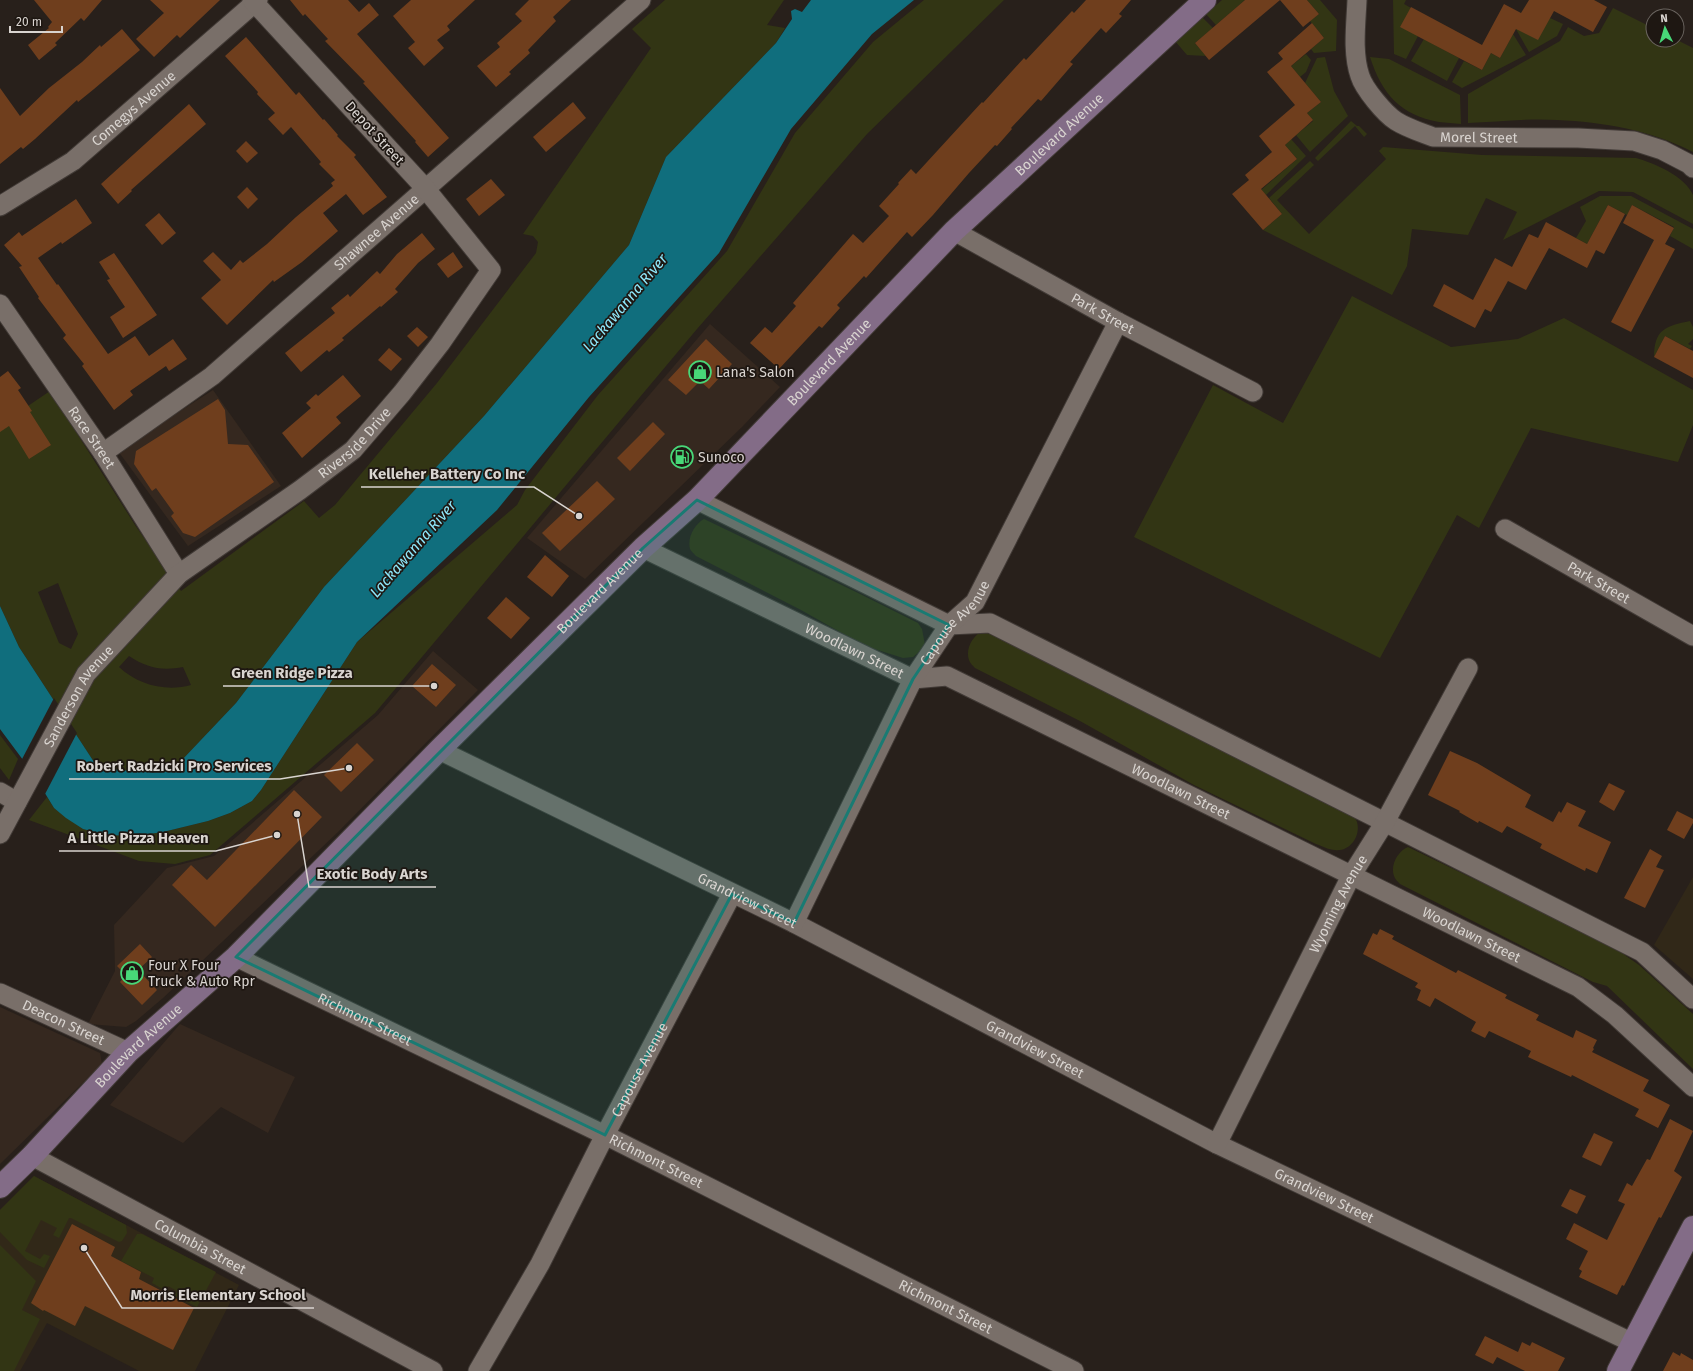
<svg xmlns="http://www.w3.org/2000/svg" width="1693" height="1371" font-family="'Fira Sans',sans-serif">
  <style>
    .built { fill: #35281f }
    .education { fill: #312818 }
    .green { fill: #323514; fill-rule: evenodd }
    .water { fill: #106e7d }
    .pier { fill: #28201b }
    .building { fill: #6f3e1d }
    .lines { fill: none; stroke-linecap: round; stroke-linejoin: round }
    .street-casing { stroke: #413a36; stroke-width: 21 }
    .secondary-casing { stroke: #413a36; stroke-width: 24 }
    .street { stroke: #796f69; stroke-width: 19 }
    .secondary { stroke: #836c87; stroke-width: 22 }
    .marked { fill: #197b73; fill-opacity: 0.2; stroke: #197b73; stroke-width: 3; stroke-linejoin: round }
    .labels { text-anchor: middle; stroke-width: 3.5; stroke-linejoin: round; paint-order: stroke }
    .street-label { font-size: 14px; fill: #d9d4d0; stroke: #1e1712 }
    .poi-label { font-size: 14px; fill: #d9d4d0; stroke: #1e1712; text-anchor: start }
    .water-label { font-size: 15px; font-style: italic; fill: #8fe9fc; stroke: #1e1712 }
    .leader { fill: none; stroke: #d9d4d0; stroke-width: 1.5 }
    .callout-dot { fill: #d9d4d0; stroke: #1e1712; stroke-width: 1.5 }
    .callout-label { font-size: 15px; text-anchor: middle; font-weight: bold; fill: #d9d4d0; stroke: #1e1712; stroke-width: 3.5; stroke-linejoin: round; paint-order: stroke }
  </style>
  <rect width="100%" height="100%" fill="#28201b"/>
  <!-- built -->
  <g class="built">
    <polygon points="710,324 780,387 742,427 585,579 527,538"/>
    <polygon points="213,390 281,486 188,546 118,451"/>
    <polygon points="433,651 478,690 338,832 163,998 136,1021 126,1027 88,1024 115,971 114,925 167,868 214,856 378,715"/>
    <polygon points="0,1007 100,1053 102,1064 0,1164"/>
    <polygon points="180,1024 295,1077 268,1133 221,1107 183,1143 110,1105"/>
  </g>
  <!-- education -->
  <g class="education">
    <polygon points="1693,877 1693,979 1654,945"/>
    <polygon points="34,1176 239,1285 195,1371 139,1371 47,1323 20,1371 0,1371 0,1210"/>
  </g>
  <!-- green -->
  <g class="green">
    <path d="M665,0H784L767,25L785,28L776,43L666,157L629,245L484,416L324,587L236,703L181,761L169,768L142,772L111,769L94,762L19,647L0,606V425L50,391L135,525L181,591L304,501L319,518L335,505L437,383L536,253L538,242L533,236L523,234L651,48L632,29ZM58,583L78,634L71,649L59,643L38,592ZM129,656C147,668 162,671 183,667L191,685C166,692 138,685 119,667Z"/>
    <polygon points="924,0 1004,0 867,134 697,329 375,713 210,855 175,864 139,861 29,820 47,797 54,808 83,829 135,836 163,832 208,821 230,813 252,801 261,790 357,642 517,505 525,490 598,395 727,251 795,133 873,42"/>
    <polygon points="1222,0 1245,0 1216,25 1206,14"/>
    <polygon points="1307,0 1320,0 1337,20 1336,51 1314,53 1311,49 1324,38 1310,21 1319,14"/>
    <polygon points="1393,0 1406,0 1404,4 1411,8 1418,36 1406,59 1394,54"/>
    <path d="M1613,8L1653,28V40H1677L1693,48V152C1651,130 1603,122 1557,120C1530,118 1496,122 1468,123V94L1560,41L1568,27L1584,36L1599,33Z"/>
    <polygon points="1202,17 1213,28 1195,43 1206,56 1187,55 1175,41"/>
    <polygon points="1550,18 1563,24 1557,36 1529,52 1516,29"/>
    <polygon points="1513,34 1526,55 1462,88 1452,82 1464,61 1482,70 1491,53 1500,58"/>
    <polygon points="1424,39 1459,58 1447,81 1411,61"/>
    <polygon points="1306,54 1311,60 1306,72 1300,77 1291,66"/>
    <polygon points="1325,57 1334,91 1348,116 1310,152 1296,135 1313,121 1307,113 1321,102 1305,83 1317,58"/>
    <path d="M1370,57L1389,59L1460,95L1461,124C1454,123 1446,123 1439,122C1400,115 1382,94 1370,57Z"/>
    <polygon points="1351,121 1357,126 1359,126 1367,134 1364,137 1355,126 1318,161 1315,158"/>
    <polygon points="1291,139 1306,156 1266,195 1261,190 1297,159 1285,145"/>
    <path d="M1383,147L1482,155L1636,158C1654,163 1685,176 1693,195C1693,203 1693,215 1693,224L1633,192L1599,191L1503,240L1517,212L1486,198L1468,235L1412,229L1407,266L1392,295L1263,230L1282,214L1269,198L1310,161L1314,165L1277,200L1309,234L1386,159L1379,151Z"/>
    <polygon points="1600,196 1631,196 1693,229 1693,249 1670,236 1674,227 1632,205 1627,215 1608,205 1587,244 1576,238 1586,221 1580,207"/>
    <polygon points="1352,296 1451,347 1518,339 1564,318 1693,390 1693,425 1678,462 1531,428 1479,528 1457,515 1380,658 1134,537 1213,385 1283,423"/>
    <path d="M1690,321L1693,327V339L1688,344L1692,346L1690,349L1665,336L1654,357C1654,329 1666,326 1690,321Z"/>
    <path d="M704,519L856,592L918,623L922,629L925,645L920,651L913,657L903,658L865,646L801,610L696,556C694,554 691,551 690,549C687,537 695,524 704,519Z"/>
    <path d="M983,631L1135,703L1352,813C1353,816 1356,819 1357,822C1361,836 1350,852 1335,850C1329,850 1322,846 1316,844L1194,785L1080,721L975,668C973,666 970,663 969,660C965,649 973,635 983,631Z"/>
    <polygon points="0,735 18,759 9,780 0,768"/>
    <path d="M1408,847L1622,951L1626,956L1639,965L1693,1014V1069L1607,986L1593,982L1400,884C1398,882 1395,879 1394,876C1390,865 1398,851 1408,847Z"/>
    <polygon points="34,1176 126,1225 127,1233 122,1241 119,1242 71,1218 69,1218 59,1238 53,1235 57,1228 41,1220 25,1251 40,1259 44,1254 50,1256 44,1268 27,1260 0,1232 0,1210"/>
    <polygon points="137,1234 142,1234 216,1272 197,1307 175,1296 177,1291 168,1286 166,1291 152,1283 154,1278 121,1261"/>
    <polygon points="0,1245 36,1281 22,1310 40,1319 14,1371 0,1371"/>
  </g>
  <!-- water -->
  <polygon class="water" points="811,0 914,0 872,34 791,129 719,253 589,397 497,510 357,642 261,790 252,801 230,813 208,821 163,832 135,836 107,835 83,829 66,818 54,808 32,772 0,729 0,606 19,647 94,762 111,769 142,772 169,768 181,761 236,703 324,587 484,416 629,245 666,157 776,43 792,19 791,11 795,9 802,12"/>
  <!-- pier -->
  <polygon class="pier" points="54,698 77,733 44,796 21,761"/>
  <!-- building -->
  <g class="building">
    <polygon points="34,0 102,0 84,21 81,18 55,43 57,45 39,60 28,45 49,28 48,27 52,22"/>
    <polygon points="150,0 220,0 180,38 177,35 154,57 136,39 164,13"/>
    <polygon points="290,0 348,0 359,12 369,3 379,15 357,34 449,138 428,157 415,142 416,141 363,83 365,82 325,41 328,39 305,14 303,16"/>
    <polygon points="411,0 475,0 447,26 450,30 437,40 444,48 424,66 408,48 415,42 393,16"/>
    <polygon points="529,0 571,0 553,17 556,21 528,50 530,53 509,72 511,74 496,87 477,66 500,47 497,43 522,21 515,14"/>
    <polygon points="1086,0 1131,0 1119,14 1122,16 1106,33 1101,28 1070,62 1073,64 1054,86 1041,101 1038,99 1011,128 1012,129 997,146 995,145 969,173 933,215 912,237 907,232 866,278 864,276 837,305 840,308 822,328 819,326 779,369 750,343 765,327 772,333 796,306 793,303 853,234 863,243 889,216 879,206 899,184 898,183 911,169 916,174 982,102 983,103 1024,58 1026,60 1072,11 1074,13"/>
    <polygon points="1245,0 1307,0 1319,14 1303,27 1280,0 1209,60 1195,43"/>
    <polygon points="1529,0 1594,0 1607,7 1593,32 1554,11 1538,40 1516,29 1500,58 1491,53 1482,70 1400,27 1411,7 1482,45 1504,4 1521,13"/>
    <polygon points="1312,23 1324,38 1291,66 1321,102 1307,113 1313,120 1285,145 1297,159 1261,189 1282,214 1263,230 1232,194 1249,180 1245,175 1272,152 1259,136 1295,105 1267,72 1283,59 1278,53"/>
    <polygon points="122,29 140,50 94,89 78,102 77,100 35,139 23,149 21,147 0,164 0,88 20,116 49,88 82,62 100,45 101,47"/>
    <polygon points="246,37 296,95 299,92 323,120 324,119 338,135 337,136 356,155 354,157 387,197 363,215 346,194 323,213 338,231 302,262 274,282 273,280 227,325 201,298 221,280 203,261 213,252 231,270 240,260 243,263 267,244 296,217 333,186 331,183 335,180 319,164 321,162 291,127 283,135 268,119 275,113 257,94 258,92 225,56"/>
    <polygon points="573,102 586,118 546,152 533,137"/>
    <polygon points="189,104 206,124 131,190 132,191 118,204 101,184"/>
    <polygon points="246,141 258,153 247,163 236,151"/>
    <polygon points="491,179 505,195 479,216 466,199"/>
    <polygon points="247,187 258,199 248,209 237,197"/>
    <polygon points="76,199 92,223 62,244 61,242 38,258 57,285 58,284 108,354 135,336 149,356 173,339 187,359 169,371 166,366 130,391 133,395 114,410 82,366 84,364 63,338 66,335 38,298 39,297 19,267 22,266 4,245 19,232 22,236"/>
    <polygon points="1608,205 1625,214 1604,254 1596,250 1587,268 1549,248 1526,290 1508,281 1491,312 1485,309 1475,328 1433,306 1444,284 1473,300 1495,258 1512,267 1529,234 1538,238 1546,222 1587,244"/>
    <polygon points="1632,205 1674,228 1665,244 1675,249 1631,332 1611,322 1654,240 1623,223"/>
    <polygon points="159,213 176,233 162,245 145,225"/>
    <polygon points="422,233 435,249 418,263 395,289 398,292 381,307 380,306 342,338 344,340 329,352 327,350 301,372 285,353 335,313 331,308 348,294 350,297 377,271 380,274 397,254"/>
    <polygon points="453,252 463,267 448,278 437,264"/>
    <polygon points="114,253 157,315 123,338 110,317 125,307 107,280 110,279 99,262"/>
    <polygon points="417,327 428,337 418,347 407,336"/>
    <polygon points="1665,336 1693,351 1693,378 1654,357"/>
    <polygon points="706,339 732,364 709,389 700,381 686,395 668,380"/>
    <polygon points="389,348 402,359 391,371 378,360"/>
    <polygon points="8,371 21,388 18,390 32,411 30,412 51,445 29,459 9,426 0,432 0,377"/>
    <polygon points="343,375 361,396 336,417 341,423 302,458 282,433 311,408 306,403 316,394 318,396"/>
    <polygon points="218,399 225,410 228,444 248,445 274,482 195,537 183,533 171,516 174,513 156,488 152,491 134,464 136,451"/>
    <polygon points="653,422 665,434 630,471 617,458"/>
    <polygon points="597,481 615,499 560,551 542,533"/>
    <polygon points="545,555 569,576 552,597 527,577"/>
    <polygon points="506,597 530,618 511,639 487,618"/>
    <polygon points="432,664 456,685 436,707 412,686"/>
    <polygon points="357,743 374,760 341,792 324,775"/>
    <polygon points="1450,751 1477,763 1531,795 1525,807 1553,822 1559,811 1561,813 1567,802 1586,811 1578,826 1611,842 1597,873 1586,868 1585,871 1540,848 1542,844 1507,826 1502,833 1479,821 1478,823 1459,812 1460,811 1428,795"/>
    <polygon points="1609,783 1625,791 1614,811 1599,802"/>
    <polygon points="294,790 322,817 215,927 172,885 191,865 207,880"/>
    <polygon points="1677,811 1693,819 1693,823 1684,839 1667,830"/>
    <polygon points="1650,849 1662,856 1656,867 1664,870 1645,908 1624,898"/>
    <polygon points="1380,929 1394,936 1392,939 1456,973 1458,970 1507,995 1505,998 1539,1015 1536,1020 1571,1037 1573,1038 1576,1030 1597,1040 1593,1048 1594,1049 1592,1052 1649,1080 1643,1091 1670,1105 1658,1128 1635,1116 1639,1109 1572,1075 1571,1077 1528,1057 1531,1051 1489,1031 1485,1038 1471,1031 1476,1022 1435,998 1430,1007 1417,1000 1421,990 1415,987 1418,983 1363,954 1373,933 1377,935"/>
    <polygon points="140,944 152,957 138,970 157,990 142,1005 120,982 126,975 117,966"/>
    <polygon points="1670,1119 1693,1131 1674,1171 1682,1177 1661,1218 1659,1217 1624,1286 1622,1285 1617,1295 1579,1277 1582,1271 1579,1269 1588,1251 1566,1239 1574,1223 1607,1240 1625,1204 1618,1201 1627,1183 1632,1186 1647,1159 1650,1160"/>
    <polygon points="1594,1133 1613,1142 1601,1166 1582,1157"/>
    <polygon points="1570,1189 1586,1196 1577,1214 1561,1206"/>
    <polygon points="72,1224 115,1247 111,1256 141,1272 139,1279 194,1308 173,1350 85,1306 75,1326 44,1310 43,1311 31,1303"/>
    <polygon points="1485,1336 1518,1352 1522,1342 1530,1346 1532,1342 1565,1358 1558,1371 1525,1371 1497,1357 1493,1364 1475,1355"/>
    <polygon points="1673,1352 1680,1356 1681,1353 1693,1360 1693,1371 1663,1371"/>
  </g>
  <g class="lines">
    <!-- street casing -->
    <g class="street-casing">
      <g id="street">
        <path id="s1" d="M1357,0C1356,24 1352,53 1360,76C1364,89 1385,114 1396,121C1407,128 1420,132 1433,137L1578,138L1634,141L1662,150L1689,164L1693,168"/>
        <path id="s2" d="M0,206L73,161L258,0"/>
        <path id="s3" d="M954,231L1118,322L1253,392"/>
        <path id="s4" d="M0,304L103,453L179,574"/>
        <path id="s5" d="M103,453L212,376L641,0"/>
        <polyline points="697,500 949,625 990,623 1642,952 1693,999"/>
        <path id="s6" d="M1505,529L1693,636"/>
        <path id="s7" d="M643,548L913,679L947,676L1578,987L1615,1015L1693,1087"/>
        <path id="s8" d="M439,750L794,923L1217,1144L1633,1343"/>
        <polyline points="0,792 17,802"/>
        <path id="s9" d="M0,834L86,674L179,574L300,490L353,450L402,393L440,344L491,270L425,188L252,0"/>
        <path id="s10" d="M794,923L913,679L949,625L975,602L1118,322"/>
        <path id="s11" d="M236,957L605,1135L1074,1371"/>
        <path id="s12" d="M0,993L128,1052"/>
        <path id="s13" d="M1217,1144L1351,876L1385,822L1468,668"/>
        <path id="s14" d="M32,1156L433,1371"/>
        <path id="s15" d="M478,1371L540,1264L605,1135L732,894"/>
      </g>
    </g>
    <!-- secondary casing -->
    <g class="secondary-casing">
      <g id="secondary">
        <path id="s16" d="M0,1187L32,1156L128,1052L236,957L439,750L643,548L697,500L954,231L1205,0"/>
        <polyline points="1618,1371 1693,1227"/>
      </g>
    </g>
    <!-- street -->
    <use href="#street" class="street"/>
    <!-- secondary -->
    <use href="#secondary" class="secondary"/>
  </g>
  <!-- marked area -->
  <path class="marked" d="M697,500L949,625L913,679L794,923L732,894L605,1135L236,957L643,548Z"/>
  <!-- icons -->
  <defs>
    <g id="shop-ring" transform="scale(1.15)"><circle r="9.5" fill="#1e1712" stroke="#48d778" stroke-width="1.5"/><path d="M-5-2.5h2.3a2.7 3.5 0 0 1 5.4 0H5L5.5 6h-11ZM-1.5-2.5h3a1.5 2.3 0 0 0-3 0Z" fill="#48d778"/></g>
    <g id="fuel-ring" transform="scale(1.15)"><circle r="9.5" fill="#1e1712" stroke="#48d778" stroke-width="1.5"/><path d="M-5.5-6h7V0h2V4h1.3V-2.5L3-4.5l.8-.8L6-3V5H2.5V1h-1V6h-7ZM-4.2-4.7v3.2H.2V-4.7Z" fill="#48d778"/></g>
  </defs>
  <g fill-rule="evenodd">
    <use href="#shop-ring" x="700" y="372"/>
    <use href="#fuel-ring" x="682" y="457"/>
    <use href="#shop-ring" x="132" y="973"/>
  </g>
  <g class="labels">
    <!-- street labels -->
    <g class="street-label">
      <text dy="5" stroke="none"><textPath href="#s2" startOffset="166">Comegys Avenue</textPath></text>
      <text transform="translate(375 133) rotate(48)" y="5">Depot Street</text>
      <text dy="5" stroke="none"><textPath href="#s16" startOffset="1494">Boulevard Avenue</textPath></text>
      <text dy="5" stroke="none"><textPath href="#s1" startOffset="221">Morel Street</textPath></text>
      <text dy="5" stroke="none"><textPath href="#s5" startOffset="352">Shawnee Avenue</textPath></text>
      <text dy="5" stroke="none"><textPath href="#s3" startOffset="170">Park Street</textPath></text>
      <text dy="5" stroke="none"><textPath href="#s16" startOffset="1170">Boulevard Avenue</textPath></text>
      <text dy="5" stroke="none"><textPath href="#s4" startOffset="162">Race Street</textPath></text>
      <text dy="5" stroke="none"><textPath href="#s9" startOffset="538">Riverside Drive</textPath></text>
      <text dy="5" stroke="none"><textPath href="#s6" startOffset="108">Park Street</textPath></text>
      <text dy="5" stroke="none"><textPath href="#s16" startOffset="846">Boulevard Avenue</textPath></text>
      <text dy="5" stroke="none"><textPath href="#s10" startOffset="342">Capouse Avenue</textPath></text>
      <text dy="5" stroke="none"><textPath href="#s7" startOffset="235">Woodlawn Street</textPath></text>
      <text dy="5" stroke="none"><textPath href="#s9" startOffset="159">Sanderson Avenue</textPath></text>
      <text dy="5" stroke="none"><textPath href="#s7" startOffset="595">Woodlawn Street</textPath></text>
      <text dy="5" stroke="none"><textPath href="#s8" startOffset="343">Grandview Street</textPath></text>
      <text dy="5" stroke="none"><textPath href="#s13" startOffset="269">Wyoming Avenue</textPath></text>
      <text dy="5" stroke="none"><textPath href="#s7" startOffset="919">Woodlawn Street</textPath></text>
      <text dy="5" stroke="none"><textPath href="#s11" startOffset="143">Richmont Street</textPath></text>
      <text dy="5" stroke="none"><textPath href="#s12" startOffset="70">Deacon Street</textPath></text>
      <text dy="5" stroke="none"><textPath href="#s16" startOffset="198">Boulevard Avenue</textPath></text>
      <text dy="5" stroke="none"><textPath href="#s8" startOffset="667">Grandview Street</textPath></text>
      <text dy="5" stroke="none"><textPath href="#s15" startOffset="342">Capouse Avenue</textPath></text>
      <text dy="5" stroke="none"><textPath href="#s11" startOffset="467">Richmont Street</textPath></text>
      <text dy="5" stroke="none"><textPath href="#s8" startOffset="991">Grandview Street</textPath></text>
      <text dy="5" stroke="none"><textPath href="#s14" startOffset="191">Columbia Street</textPath></text>
      <text dy="5" stroke="none"><textPath href="#s11" startOffset="791">Richmont Street</textPath></text>
    </g>
    <!-- poi labels -->
    <g class="poi-label">
      <text x="716" y="377">Lana's Salon</text>
      <text x="698" y="462">Sunoco</text>
      <text x="148" y="970">Four X Four<tspan x="148" dy="16">Truck &amp; Auto Rpr</tspan></text>
    </g>
    <!-- water labels -->
    <g class="water-label">
      <text transform="translate(625 303) rotate(-50)" y="5">Lackawanna River</text>
      <text transform="translate(413 549) rotate(-49)" y="5">Lackawanna River</text>
    </g>
  </g>
  <!-- callouts -->
  <path class="leader" d="M579 516L534 487H361M434 686L360 686H223M349 768L280 779H69M277 835L216 851H59M297 814L309 887H436M84 1248L122 1308H314"/>
  <g class="callout-dot">
    <circle cx="579" cy="516" r="4"/>
    <circle cx="434" cy="686" r="4"/>
    <circle cx="349" cy="768" r="4"/>
    <circle cx="277" cy="835" r="4"/>
    <circle cx="297" cy="814" r="4"/>
    <circle cx="84" cy="1248" r="4"/>
  </g>
  <g class="callout-label">
    <text x="447" y="479">Kelleher Battery Co Inc</text>
    <text x="292" y="678">Green Ridge Pizza</text>
    <text x="174" y="771">Robert Radzicki Pro Services</text>
    <text x="138" y="843">A Little Pizza Heaven</text>
    <text x="372" y="879">Exotic Body Arts</text>
    <text x="218" y="1300">Morris Elementary School</text>
  </g>
  <!-- north arrow -->
  <g transform="translate(1665 28) rotate(355)"><circle r="19" fill="#1e1712" stroke="#69635e"/>
  <path d="M0-3L7 15L0 10L-7 15Z" fill="#48d778"/>
  <text y="-6" font-size="11" font-weight="bold" text-anchor="middle" fill="#d9d4d0">N</text>
  </g>
  <!-- scale -->
  <path d="M10 26v6h52v-6" fill="none" stroke="#d9d4d0" stroke-width="2"/>
  <text x="16" y="26" font-size="12" fill="#d9d4d0" stroke="#1e1712" stroke-width="3" paint-order="stroke">20 m</text>
</svg>
